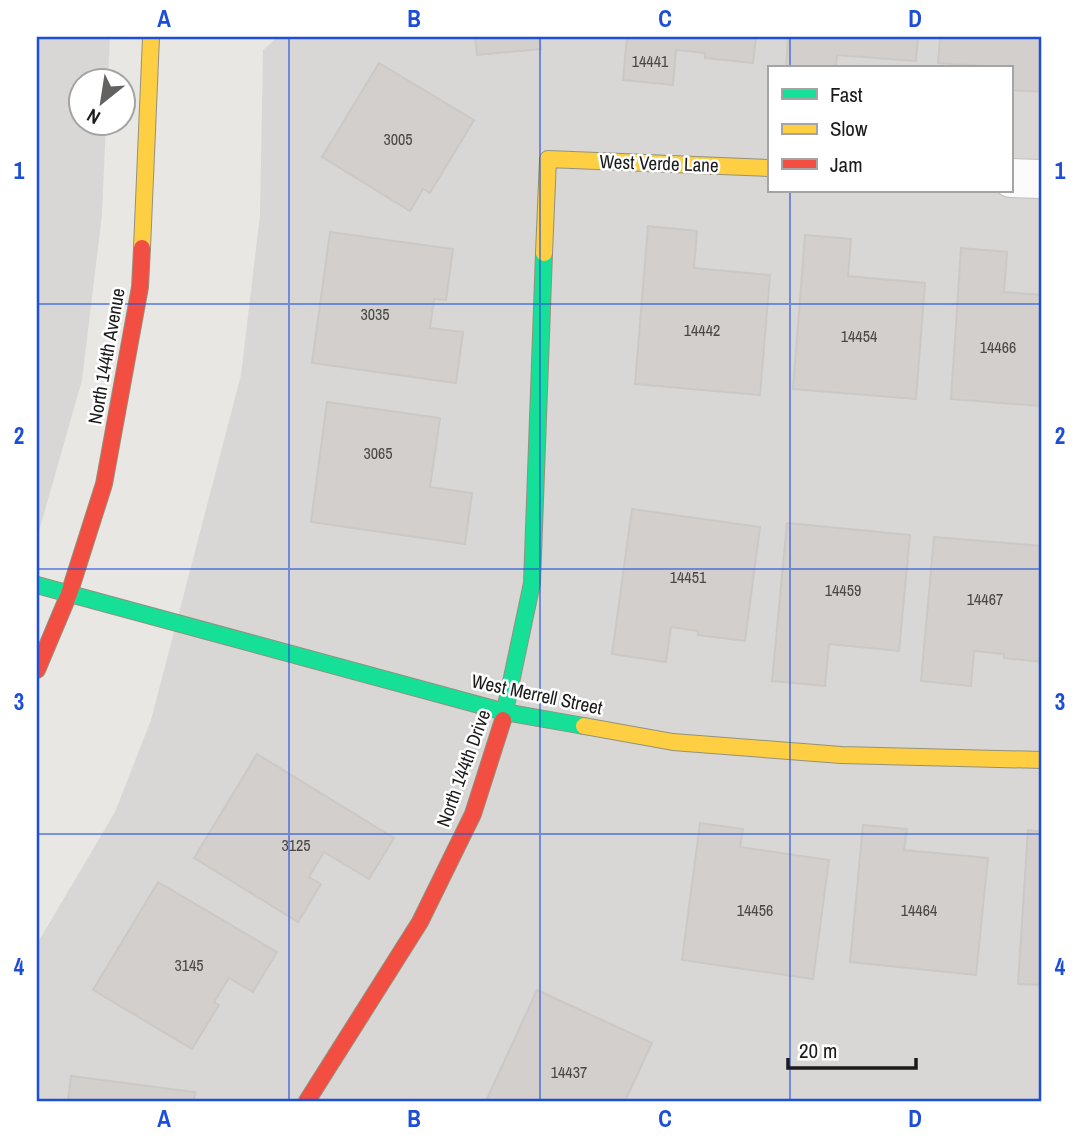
<svg xmlns="http://www.w3.org/2000/svg" width="1079" height="1138" font-family="'Archivo Narrow',sans-serif">
  <style>
    .residential { fill: #d8d7d5; fill-rule: evenodd }
    .building { fill: #d2cfcc; stroke: #ccc8c5; stroke-width: 2 }
    .lines { fill: none; stroke-linecap: round; stroke-linejoin: round }
    .street-casing { stroke: #c0bfbe; stroke-width: 40 }
    .fast-casing { stroke: #93917d; stroke-width: 18 }
    .slow-casing { stroke: #93917d; stroke-width: 18 }
    .jam-casing { stroke: #93917d; stroke-width: 18 }
    .street { stroke: #fcfbfb; stroke-width: 38 }
    .fast { stroke: #16e098; stroke-width: 16 }
    .slow { stroke: #ffcf43; stroke-width: 16 }
    .jam { stroke: #f24e42; stroke-width: 16 }
    .grid { fill: none; stroke: #1d4ed8; stroke-width: 2; stroke-opacity: 0.55 }
    .labels { text-anchor: middle; stroke-width: 5; stroke-linejoin: round; paint-order: stroke }
    .number-label { font-size: 16px; fill: #494847 }
    .street-label { font-size: 19px; fill: #1b1b1b; stroke: #fff }
    .neatline { fill: none; stroke: #1d4ed8; stroke-width: 2.5 }
    .grid-label { font-size: 23px; text-anchor: middle; font-weight: bold; fill: #1d4ed8 }
  </style>
  <rect width="100%" height="100%" fill="#e9e7e4"/>
  <!-- residential -->
  <g class="residential">
    <polygon points="37,37 110,37 108,80 80,80 80,122 106,123 102,215 82,380 37,538"/>
    <path d="M278,37H1042V1101H37V944L115,812L151,720L241,375L260,215L263,50ZM769,68H1011V191H769Z"/>
  </g>
  <!-- building -->
  <g class="building">
    <polygon points="475,37 540,37 541,49 477,55"/>
    <polygon points="627,37 756,37 753,63 705,58 705,53 676,50 673,85 623,80"/>
    <polygon points="788,37 918,37 916,61 837,55 836,68 786,68"/>
    <polygon points="940,37 1042,37 1042,92 1011,90 1011,68 938,63"/>
    <polygon points="379,63 474,120 430,193 423,189 410,211 322,157"/>
    <polygon points="648,226 697,231 694,268 770,275 760,395 635,384"/>
    <polygon points="330,232 453,249 446,300 434,299 430,328 463,332 456,383 312,363"/>
    <polygon points="805,235 851,239 848,276 925,283 916,399 793,389"/>
    <polygon points="961,248 1007,252 1004,292 1042,295 1042,406 951,399"/>
    <polygon points="327,402 440,418 430,487 472,493 465,544 311,522"/>
    <polygon points="632,509 760,527 745,641 698,635 698,631 671,627 666,662 612,654"/>
    <polygon points="787,523 910,535 899,651 829,644 825,686 772,681"/>
    <polygon points="934,537 1042,546 1042,662 1004,658 1004,654 974,651 971,686 921,681"/>
    <polygon points="257,754 394,838 369,879 324,852 309,877 321,884 298,922 194,858"/>
    <polygon points="700,823 743,829 740,847 829,860 813,979 682,960"/>
    <polygon points="863,825 907,829 904,850 988,858 976,975 850,962"/>
    <polygon points="1028,830 1042,832 1042,985 1018,984"/>
    <polygon points="158,882 277,952 253,992 229,978 214,1002 219,1005 192,1049 93,990"/>
    <polygon points="537,990 652,1043 625,1101 486,1101"/>
    <polygon points="71,1076 195,1092 194,1101 68,1101"/>
  </g>
  <g class="lines">
    <!-- street casing -->
    <g class="street-casing">
      <polyline id="street" points="1011,178 1042,179"/>
    </g>
    <!-- fast casing -->
    <g class="fast-casing">
      <g id="fast">
        <polyline points="37,585 505,712 584,726"/>
        <polyline points="503,720 532,583 544,253"/>
      </g>
    </g>
    <!-- slow casing -->
    <g class="slow-casing">
      <g id="slow">
        <polyline points="142,248 151,37"/>
        <polyline points="544,253 548,159 769,168"/>
        <polyline points="584,726 673,742 841,755 1042,760"/>
      </g>
    </g>
    <!-- jam casing -->
    <g class="jam-casing">
      <g id="jam">
        <polyline points="37,670 69,594 104,484 140,287 142,248"/>
        <polyline points="307,1101 420,922 473,814 503,720"/>
      </g>
    </g>
    <!-- street -->
    <use href="#street" class="street"/>
    <!-- fast -->
    <use href="#fast" class="fast"/>
    <!-- slow -->
    <use href="#slow" class="slow"/>
    <!-- jam -->
    <use href="#jam" class="jam"/>
  </g>
  <!-- grid -->
  <path class="grid" d="M289,37V1101M540,37V1101M790,37V68M790,191V1101M37,304H1042M37,569H1042M37,834H1042"/>
  <g class="labels">
    <!-- number labels -->
    <g class="number-label">
      <text x="650" y="67">14441</text>
      <text x="398" y="145">3005</text>
      <text x="375" y="320">3035</text>
      <text x="702" y="336">14442</text>
      <text x="859" y="342">14454</text>
      <text x="998" y="353">14466</text>
      <text x="378" y="459">3065</text>
      <text x="688" y="583">14451</text>
      <text x="843" y="596">14459</text>
      <text x="985" y="605">14467</text>
      <text x="296" y="851">3125</text>
      <text x="755" y="916">14456</text>
      <text x="919" y="916">14464</text>
      <text x="189" y="971">3145</text>
      <text x="569" y="1078">14437</text>
    </g>
    <!-- street labels -->
    <g class="street-label">
      <text transform="translate(659 163) rotate(2)" y="7">West Verde Lane</text>
      <text transform="translate(106 356) rotate(-80)" y="7">North 144th Avenue</text>
      <text transform="translate(537 694) rotate(12)" y="7">West Merrell Street</text>
      <text transform="translate(463 768) rotate(-70)" y="7">North 144th Drive</text>
    </g>
  </g>
  <!-- border -->
  <rect width="1079" height="1138" fill="none" stroke="#ffffff" stroke-width="77"/>
  <!-- legend -->
  <rect x="768" y="66" width="245" height="126" fill="#ffffff" stroke="#a4a4a4" stroke-width="2"/>
  <rect x="782" y="89" width="35" height="10" fill="#16e098" stroke="#a4a4a4" stroke-width="2"/>
  <text x="830" y="102" font-size="21" fill="#1b1b1b">Fast</text>
  <rect x="782" y="124" width="35" height="10" fill="#ffcf43" stroke="#a4a4a4" stroke-width="2"/>
  <text x="830" y="136" font-size="21" fill="#1b1b1b">Slow</text>
  <rect x="782" y="159" width="35" height="10" fill="#f24e42" stroke="#a4a4a4" stroke-width="2"/>
  <text x="830" y="172" font-size="21" fill="#1b1b1b">Jam</text>
  <!-- north arrow -->
  <g transform="translate(102 102) rotate(210)"><circle r="33" fill="#ffffff" stroke="#a4a4a4" stroke-width="2"/>
  <path d="M0-5L12 26L0 18L-12 26Z" fill="#636261"/>
  <text y="-10" font-size="19" font-weight="bold" text-anchor="middle" fill="#1b1b1b">N</text>
  </g>
  <!-- scale -->
  <path d="M788 1058v10h128v-10" fill="none" stroke="#1b1b1b" stroke-width="3.5"/>
  <text x="799" y="1058" font-size="21" fill="#1b1b1b" stroke="#ffffff" stroke-width="5" paint-order="stroke">20 m</text>
  <rect x="38" y="38" width="1002" height="1062" class="neatline"/>
  <g class="grid-label">
    <text x="164" y="27">A</text>
    <text x="414" y="27">B</text>
    <text x="665" y="27">C</text>
    <text x="915" y="27">D</text>
    <text x="19" y="179">1</text>
    <text x="1060" y="179">1</text>
    <text x="19" y="444">2</text>
    <text x="1060" y="444">2</text>
    <text x="19" y="710">3</text>
    <text x="1060" y="710">3</text>
    <text x="19" y="975">4</text>
    <text x="1060" y="975">4</text>
    <text x="164" y="1127">A</text>
    <text x="414" y="1127">B</text>
    <text x="665" y="1127">C</text>
    <text x="915" y="1127">D</text>
  </g>
</svg>
